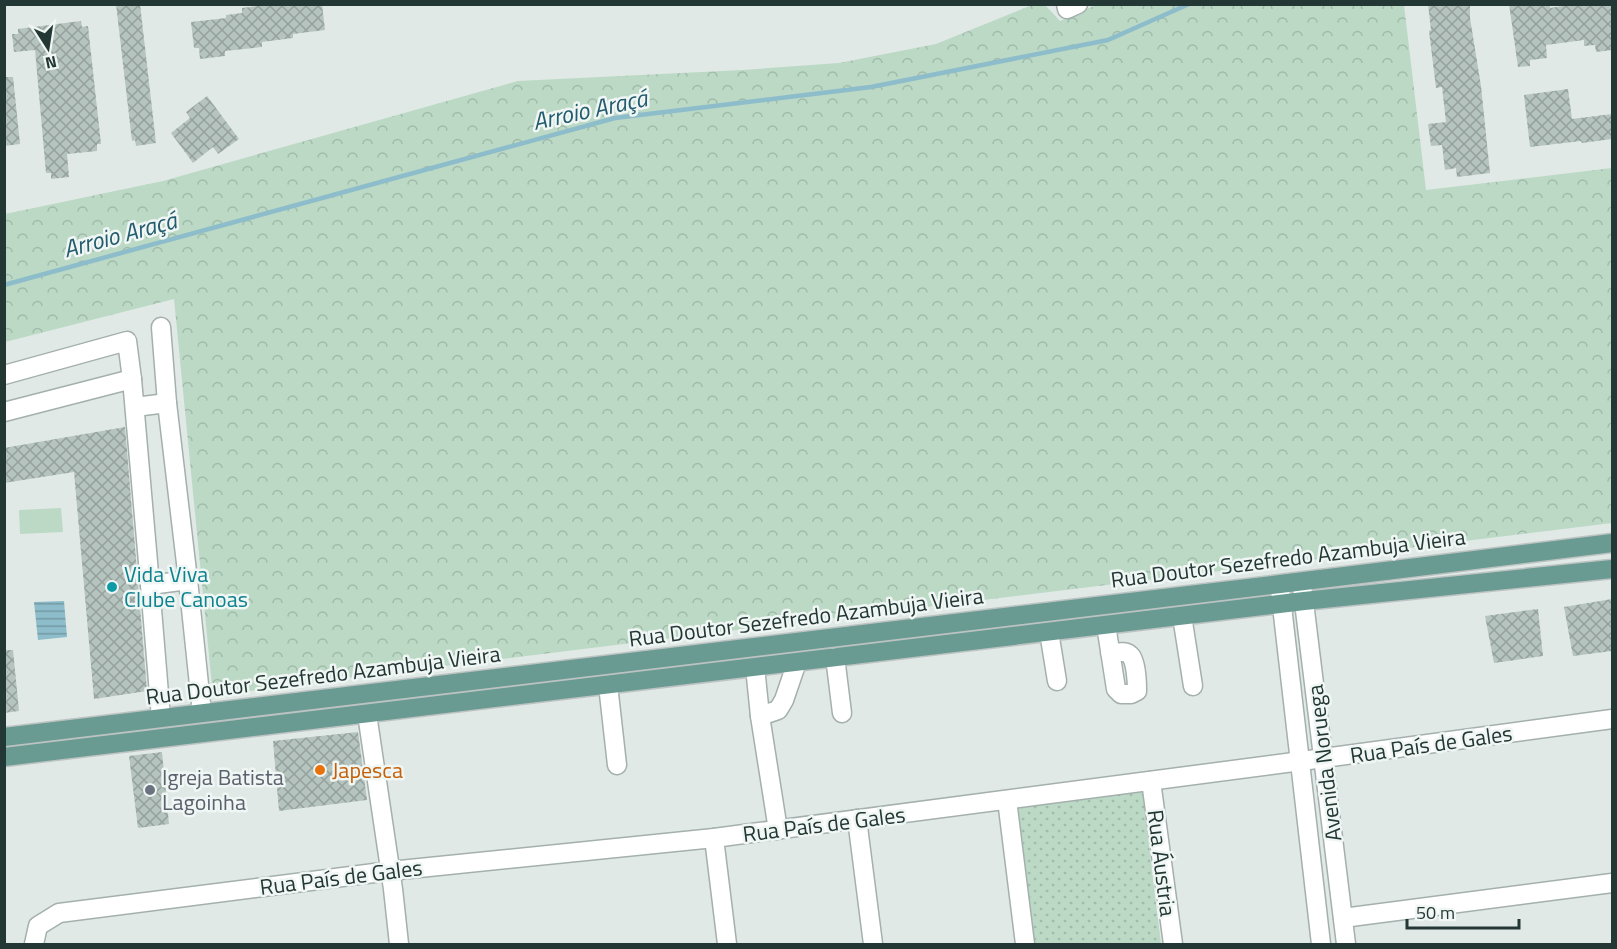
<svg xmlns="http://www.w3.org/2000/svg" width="1617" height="949" font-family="'Titillium Web',sans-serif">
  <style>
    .green { fill: url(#green-dots) }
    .forest { fill: url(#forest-crowns) }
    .pitch { fill: #bbd9c5 }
    .water { fill: url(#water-rules) }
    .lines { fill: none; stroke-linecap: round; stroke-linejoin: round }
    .stream { stroke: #8dbcca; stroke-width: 4.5 }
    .building { fill: url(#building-cross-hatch) }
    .minor-casing { stroke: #a4b0ad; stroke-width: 21 }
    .major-casing { stroke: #bdc3c2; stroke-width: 21 }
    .minor { stroke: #fff; stroke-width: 18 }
    .major { stroke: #699b92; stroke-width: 18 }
    .culture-dot { fill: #0f9aa8; stroke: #f0f6f4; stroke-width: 2 }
    .food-dot { fill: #e8710a; stroke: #f0f6f4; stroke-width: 2 }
    .worship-dot { fill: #6b7280; stroke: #f0f6f4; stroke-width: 2 }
    .labels { text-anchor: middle; stroke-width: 5; stroke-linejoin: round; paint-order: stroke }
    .street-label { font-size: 22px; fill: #233834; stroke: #f0f6f4 }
    .culture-label { font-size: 22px; fill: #0d838f; stroke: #f0f6f4; text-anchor: start }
    .food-label { font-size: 22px; fill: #c56008; stroke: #f0f6f4; text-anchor: start }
    .worship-label { font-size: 22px; fill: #5b616d; stroke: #f0f6f4; text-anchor: start }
    .water-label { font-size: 24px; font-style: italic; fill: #235c6e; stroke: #f0f6f4 }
  </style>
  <defs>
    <pattern id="green-dots" width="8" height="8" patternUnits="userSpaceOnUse" patternTransform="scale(1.5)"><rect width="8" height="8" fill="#bbd9c5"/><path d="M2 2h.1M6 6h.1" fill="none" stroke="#a0bbaa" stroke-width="1.8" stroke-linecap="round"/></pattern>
    <pattern id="forest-crowns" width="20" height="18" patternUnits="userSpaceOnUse" patternTransform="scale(1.5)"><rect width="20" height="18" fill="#bbd9c5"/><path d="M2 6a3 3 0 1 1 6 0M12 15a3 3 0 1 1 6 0" fill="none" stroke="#a0bbaa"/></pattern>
    <pattern id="water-rules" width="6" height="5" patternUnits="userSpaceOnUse" patternTransform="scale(1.5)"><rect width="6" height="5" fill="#8dbcca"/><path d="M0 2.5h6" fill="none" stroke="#739aa5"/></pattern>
    <pattern id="building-cross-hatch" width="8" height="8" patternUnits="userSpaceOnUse" patternTransform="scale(1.5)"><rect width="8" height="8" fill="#b6c4bf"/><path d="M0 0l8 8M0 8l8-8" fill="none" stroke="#94a09c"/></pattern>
  </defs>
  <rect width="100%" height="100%" fill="#e0e9e6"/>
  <!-- green -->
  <polygon class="green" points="1142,790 1161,944 1035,944 1018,806"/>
  <!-- forest -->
  <polygon class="forest" points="1098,4 1404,5 1426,190 1612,168 1612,523 379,674 213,696 174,299 5,342 5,214 163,181 518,81 743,70 839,63 936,44 1032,5 1045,5 1060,21"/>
  <!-- pitch -->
  <polygon class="pitch" points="61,508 63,532 20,534 19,510"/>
  <!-- water -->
  <polygon class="water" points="64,601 67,637 38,640 34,602"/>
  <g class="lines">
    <!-- stream -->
    <polyline class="stream" points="4,285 615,118 871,87 1108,40 1189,4"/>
  </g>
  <!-- building -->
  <g class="building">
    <polygon points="116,4 140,4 156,143 136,146 135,140 132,141"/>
    <polygon points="274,4 322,4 325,30 293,34 293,38 262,42 262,47 225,51 225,56 200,59 199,48 194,48 191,22 226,18 226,15 242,13 242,8"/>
    <polygon points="1428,4 1470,4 1470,18 1481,86 1490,173 1457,177 1456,168 1445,170 1442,145 1431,146 1428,124 1446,122 1442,87 1436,88 1429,31 1431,30"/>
    <polygon points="1509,4 1550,4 1550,8 1575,4 1612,4 1612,50 1596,52 1595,45 1584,46 1584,40 1546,45 1547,58 1530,60 1530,66 1518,67"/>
    <polygon points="81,21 82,27 88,26 101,144 97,144 97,151 67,154 69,177 51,179 51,173 46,173 35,50 14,52 12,34 18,34 18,29"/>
    <polygon points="4,77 13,77 20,144 4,146"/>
    <polygon points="1568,89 1572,119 1612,114 1612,139 1582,143 1581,141 1530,147 1524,95"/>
    <polygon points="207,96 239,139 218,154 213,147 193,163 171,133 190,118 186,112"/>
    <polygon points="125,427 147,691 94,699 74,472 4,483 4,448"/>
    <polygon points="1612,599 1612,651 1573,656 1564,607"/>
    <polygon points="1538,609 1543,656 1494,663 1485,616"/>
    <polygon points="4,650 13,650 19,711 4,713"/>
    <polygon points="358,732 367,800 279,811 273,741"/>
    <polygon points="162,752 169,824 138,828 129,756"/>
  </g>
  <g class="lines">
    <!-- minor casing -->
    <g class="minor-casing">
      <g id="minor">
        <polyline points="1066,4 1067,9 1078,4"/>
        <polyline points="161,327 167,403"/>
        <polyline points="4,375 127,341 132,379"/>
        <polyline points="135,407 167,403 188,580"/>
        <polyline points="4,412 132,379 150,585"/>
        <polyline points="1302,586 1346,944"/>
        <polyline points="1280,589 1321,944"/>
        <polyline points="1182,616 1193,686"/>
        <path d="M1106,625L1116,689L1121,694H1131L1137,691C1137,683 1136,660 1130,655C1125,650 1116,653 1110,653"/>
        <polyline points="1049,632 1057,681"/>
        <polyline points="835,657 842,713"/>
        <polyline points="755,667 760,716 778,830"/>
        <polyline points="608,685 617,765"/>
        <polyline points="367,714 393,889 399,944"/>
        <polyline points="760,716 778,710 784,700 797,662"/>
        <polyline points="161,718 150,585 188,580 202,713"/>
        <polyline points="1151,781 1173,944"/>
        <polyline points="1007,800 1025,944"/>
        <polyline points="857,819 873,944"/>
        <polyline points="714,838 727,944"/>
        <polyline points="1343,918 1612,883"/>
        <polyline points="34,944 38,926 59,913 390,871 714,838 1324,758 1612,719"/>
      </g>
    </g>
    <!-- major casing -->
    <g class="major-casing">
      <g id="major">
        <polyline points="4,737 1280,584 1612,543"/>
        <polyline points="4,757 1304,601 1612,569"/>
      </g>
    </g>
    <!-- minor -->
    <use href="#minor" class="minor"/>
    <!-- major -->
    <use href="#major" class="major"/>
  </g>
  <!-- markers -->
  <circle class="culture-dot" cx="112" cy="587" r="6"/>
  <circle class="food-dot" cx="320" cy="770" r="6"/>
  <circle class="worship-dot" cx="150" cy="790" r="6"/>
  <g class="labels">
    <!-- street labels -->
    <g class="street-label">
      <text transform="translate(1288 558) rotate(-7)" y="8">Rua Doutor Sezefredo Azambuja Vieira</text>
      <text transform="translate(806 617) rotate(-7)" y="8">Rua Doutor Sezefredo Azambuja Vieira</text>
      <text transform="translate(323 675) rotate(-7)" y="8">Rua Doutor Sezefredo Azambuja Vieira</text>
      <text transform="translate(1431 744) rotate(-8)" y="8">Rua País de Gales</text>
      <text transform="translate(1324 763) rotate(-97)" y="8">Avenida Noruega</text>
      <text transform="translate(824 824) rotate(-7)" y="8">Rua País de Gales</text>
      <text transform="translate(1162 863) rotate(83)" y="8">Rua Áustria</text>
      <text transform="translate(341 877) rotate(-7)" y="8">Rua País de Gales</text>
    </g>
    <!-- culture labels -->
    <g class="culture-label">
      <text x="124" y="582">Vida Viva<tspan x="124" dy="25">Clube Canoas</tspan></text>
    </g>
    <!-- food labels -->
    <g class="food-label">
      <text x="332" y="778">Japesca</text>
    </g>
    <!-- worship labels -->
    <g class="worship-label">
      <text x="162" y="785">Igreja Batista<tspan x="162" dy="25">Lagoinha</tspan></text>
    </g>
    <!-- water labels -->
    <g class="water-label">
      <text transform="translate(590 110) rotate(-12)" y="8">Arroio Araçá</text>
      <text transform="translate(120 235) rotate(-15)" y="8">Arroio Araçá</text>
    </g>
  </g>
  <!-- border -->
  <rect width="1617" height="949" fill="none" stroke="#233834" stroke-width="12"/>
  <!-- north arrow -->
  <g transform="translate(48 48) rotate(168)" stroke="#f0f6f4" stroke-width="4.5" paint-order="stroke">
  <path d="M0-4.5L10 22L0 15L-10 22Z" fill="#233834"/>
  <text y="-9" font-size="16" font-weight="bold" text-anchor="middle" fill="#233834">N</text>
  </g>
  <!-- scale -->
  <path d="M1407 919v9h112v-9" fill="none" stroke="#233834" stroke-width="3"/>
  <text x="1416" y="919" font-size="18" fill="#233834" stroke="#f0f6f4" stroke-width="4.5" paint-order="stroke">50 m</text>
</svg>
